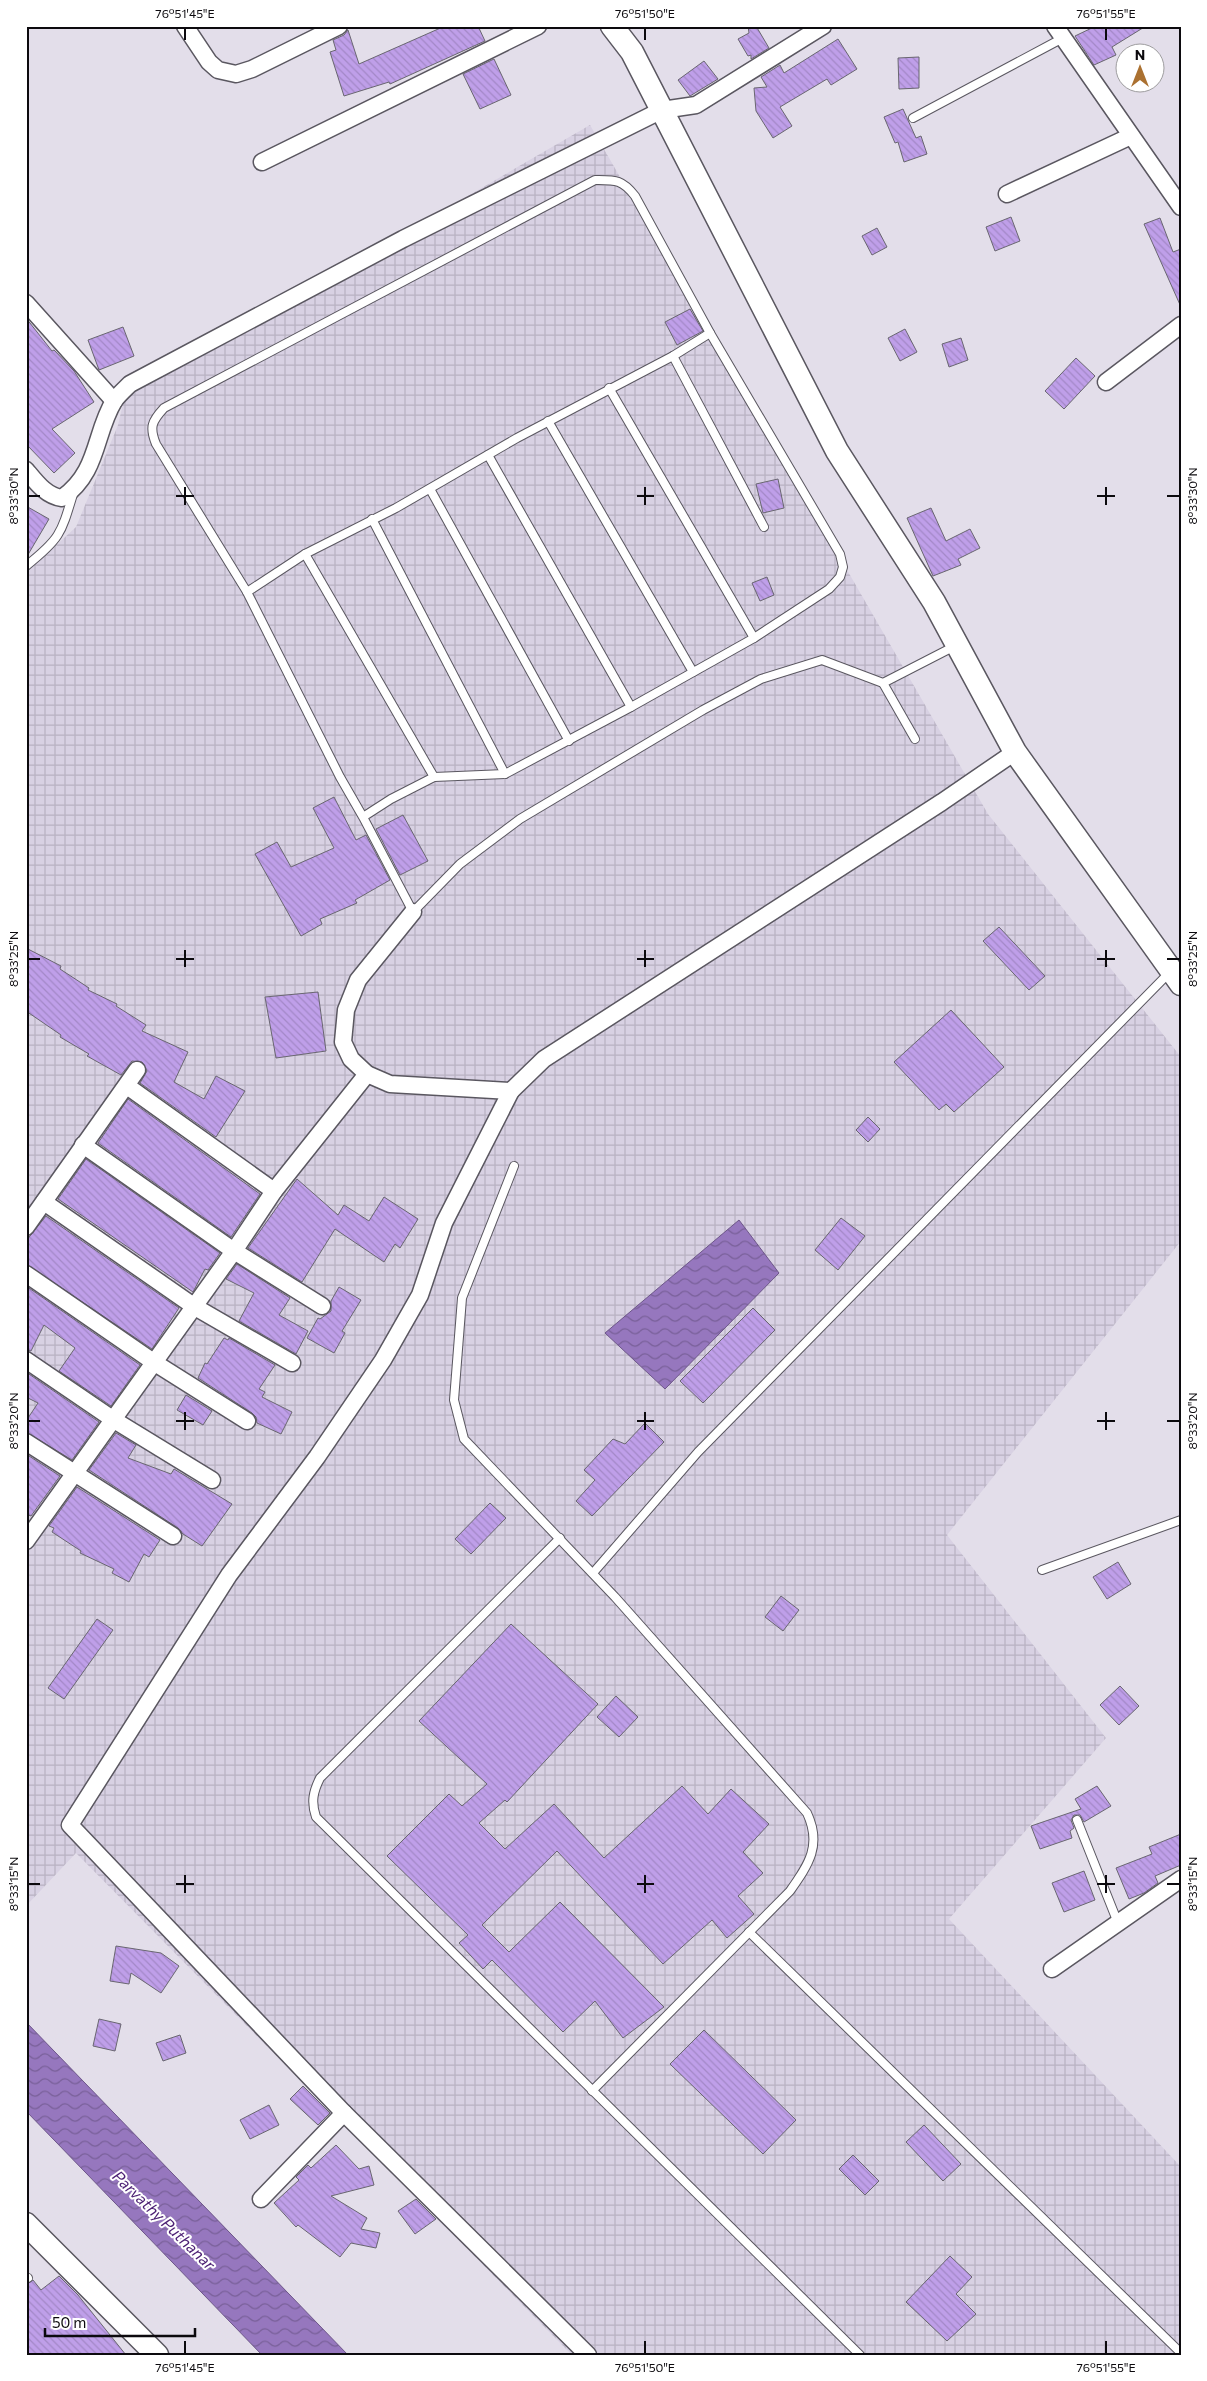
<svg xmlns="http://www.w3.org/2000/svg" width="1207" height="2381" font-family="Commissioner,sans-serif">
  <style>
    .industrial { fill: url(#industrial-grid) }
    .water { fill: url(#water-waves); stroke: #6d5689 }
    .building { fill: url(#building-back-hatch); stroke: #696670 }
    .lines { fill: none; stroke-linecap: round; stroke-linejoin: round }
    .lane-casing { stroke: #5a5760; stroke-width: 10 }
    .street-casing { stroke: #5a5760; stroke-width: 19 }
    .secondary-casing { stroke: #5a5760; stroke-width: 25 }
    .lane { stroke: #fff; stroke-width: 8 }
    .street { stroke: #fff; stroke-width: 16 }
    .secondary { stroke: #fff; stroke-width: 22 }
    .ticks { fill: none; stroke: #0c0a0e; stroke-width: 2 }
    .labels { text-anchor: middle; stroke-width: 4; stroke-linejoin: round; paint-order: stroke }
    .water-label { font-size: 16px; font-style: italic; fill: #4a1e72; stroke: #fff }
    .neatline { fill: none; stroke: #0c0a0e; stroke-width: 2 }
    .ticks-label { font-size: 12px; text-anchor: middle; fill: #0c0a0e }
  </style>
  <defs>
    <pattern id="industrial-grid" width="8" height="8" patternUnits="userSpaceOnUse" patternTransform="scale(1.25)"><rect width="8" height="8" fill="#d8d1e3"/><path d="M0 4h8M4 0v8" fill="none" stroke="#b8b2c2"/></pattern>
    <pattern id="water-waves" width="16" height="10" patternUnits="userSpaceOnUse" patternTransform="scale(1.25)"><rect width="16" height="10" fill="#9677be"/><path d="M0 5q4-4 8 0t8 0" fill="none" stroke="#796099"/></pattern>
    <pattern id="building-back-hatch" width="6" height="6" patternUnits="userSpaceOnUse" patternTransform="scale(1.25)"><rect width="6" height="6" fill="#bf9fe9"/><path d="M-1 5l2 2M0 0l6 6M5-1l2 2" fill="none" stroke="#a388c7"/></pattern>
  </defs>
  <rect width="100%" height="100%" fill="#e3deea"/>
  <!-- industrial -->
  <polygon class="industrial" points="590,125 988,814 1181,1057 1181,1241 947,1535 1106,1738 949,1919 1181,2167 1181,2355 572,2355 76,1853 26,1906 26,573 76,527 118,425 125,395"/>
  <!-- water -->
  <g class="water">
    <polygon points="739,1220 779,1273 665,1389 605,1333"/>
    <polygon points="26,2022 348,2355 262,2355 26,2111"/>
  </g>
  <!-- building -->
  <g class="building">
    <polygon points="445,26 478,26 485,41 390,84 389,82 344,96 330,52 336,50 333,40 344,35 348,30 359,64"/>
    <polygon points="748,26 756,26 769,48 751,59 751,55 748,56 738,39 749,33"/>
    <polygon points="1096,26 1146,26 1112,47 1116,55 1094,65 1075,36"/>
    <polygon points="838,39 857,69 831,85 827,79 780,107 792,126 773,138 756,111 754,88 767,87 761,77 780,65 784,73"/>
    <polygon points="919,57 919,88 899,89 898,58"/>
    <polygon points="494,59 511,95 480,109 463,74"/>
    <polygon points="704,61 718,79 690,96 678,80"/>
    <polygon points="903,109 916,138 921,136 927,154 904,162 898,142 895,143 884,117"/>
    <polygon points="1011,217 1020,241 995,251 986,227"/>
    <polygon points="1160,218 1173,252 1181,249 1181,307 1144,224"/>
    <polygon points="877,228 887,247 872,255 862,236"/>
    <polygon points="690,309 703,331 677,345 665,322"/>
    <polygon points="26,318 52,351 54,350 74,371 94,402 52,429 75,453 54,473 26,444"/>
    <polygon points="123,327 134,356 99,370 88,340"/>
    <polygon points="905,329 917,352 900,361 888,338"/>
    <polygon points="961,338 968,360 949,367 942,344"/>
    <polygon points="1076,358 1095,376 1064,409 1045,391"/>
    <polygon points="778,479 784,508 763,513 756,484"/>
    <polygon points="26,506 49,519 26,558"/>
    <polygon points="931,508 946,541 970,529 980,548 958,559 961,565 933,576 907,518"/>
    <polygon points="767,577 774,595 760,601 752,583"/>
    <polygon points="334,797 356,840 366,835 390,880 355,900 357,903 320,919 322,924 301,936 255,854 277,842 291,867 334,848 313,808"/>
    <polygon points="403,815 428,861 400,875 376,829"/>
    <polygon points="999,927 1045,976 1029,990 983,941"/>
    <polygon points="26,948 61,966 60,969 89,988 88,990 117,1004 116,1006 146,1025 142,1031 188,1052 174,1082 204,1099 216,1076 245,1091 216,1137 140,1083 147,1071 142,1062 132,1061 121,1075 87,1056 89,1054 60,1037 61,1035 26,1011"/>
    <polygon points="318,992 326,1051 276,1058 265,997"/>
    <polygon points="951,1010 1004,1067 954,1112 946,1104 939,1110 894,1062"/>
    <polygon points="128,1099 260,1194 231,1237 98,1143"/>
    <polygon points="868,1117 880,1129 868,1142 856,1130"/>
    <polygon points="86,1159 220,1253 208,1270 205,1269 193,1292 58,1199"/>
    <polygon points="297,1179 338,1215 344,1205 369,1221 384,1197 418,1219 400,1248 395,1244 384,1262 335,1229 302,1282 248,1248"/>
    <polygon points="46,1216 179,1308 152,1349 26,1264 26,1241"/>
    <polygon points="841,1218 865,1236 838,1270 815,1250"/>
    <polygon points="237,1264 290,1298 279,1315 308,1331 296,1354 239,1321 254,1293 226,1279"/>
    <polygon points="26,1286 140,1365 111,1406 59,1371 75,1348 44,1325 31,1351 26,1350"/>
    <polygon points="339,1287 361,1300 342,1331 345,1333 334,1353 307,1338 318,1318 320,1319 331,1311 331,1301"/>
    <polygon points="753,1308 775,1330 703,1403 680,1381"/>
    <polygon points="224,1338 228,1340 229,1338 275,1365 259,1389 265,1392 262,1397 292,1412 281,1434 257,1423 256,1417 252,1413 198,1378 205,1363 207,1364"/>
    <polygon points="26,1372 99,1422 72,1460 26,1432 26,1421 38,1403 26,1397"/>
    <polygon points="186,1395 212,1411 203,1425 177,1410"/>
    <polygon points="645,1423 664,1442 592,1516 576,1501 595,1480 584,1470 613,1439 625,1444"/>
    <polygon points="116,1433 136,1445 128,1458 171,1474 174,1469 232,1504 202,1546 183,1534 178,1528 89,1470"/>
    <polygon points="26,1454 60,1476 31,1516 26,1514"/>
    <polygon points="77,1487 160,1540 149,1557 144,1554 129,1582 112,1573 114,1569 80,1553 81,1551 52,1532 54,1528 49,1526"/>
    <polygon points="490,1503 506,1518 471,1554 455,1539"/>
    <polygon points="1118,1562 1131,1584 1107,1599 1093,1577"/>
    <polygon points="781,1596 799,1610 783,1631 765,1617"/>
    <polygon points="97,1619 113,1630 64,1699 48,1688"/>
    <polygon points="511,1624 598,1704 507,1802 505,1800 479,1823 505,1849 554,1804 604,1858 682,1786 708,1814 731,1789 769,1824 743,1852 763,1873 738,1896 754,1914 727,1938 712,1920 663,1964 557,1851 482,1925 509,1952 560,1902 664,2007 623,2038 595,2001 563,2032 492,1960 483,1969 459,1943 468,1935 387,1856 449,1794 462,1806 487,1784 419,1721"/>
    <polygon points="1120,1686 1139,1706 1119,1725 1100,1705"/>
    <polygon points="616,1696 638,1717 619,1737 597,1717"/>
    <polygon points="1097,1786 1111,1806 1084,1822 1080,1815 1074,1815 1071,1820 1074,1828 1070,1831 1072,1838 1040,1849 1031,1826 1081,1809 1075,1799"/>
    <polygon points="1181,1834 1181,1865 1155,1876 1158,1883 1144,1893 1129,1899 1116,1868 1152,1854 1149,1847"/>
    <polygon points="1084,1871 1095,1900 1064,1912 1052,1883"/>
    <polygon points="116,1946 161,1953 179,1966 161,1993 131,1973 129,1984 110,1981"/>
    <polygon points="99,2019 121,2024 115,2051 93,2046"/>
    <polygon points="704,2030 796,2120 763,2154 670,2064"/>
    <polygon points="180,2035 186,2053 163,2061 156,2043"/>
    <polygon points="303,2086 330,2113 318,2125 290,2099"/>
    <polygon points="269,2105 279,2125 250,2139 240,2120"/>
    <polygon points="924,2125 961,2164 943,2181 906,2142"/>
    <polygon points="336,2145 359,2169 369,2166 374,2185 331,2196 367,2218 361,2229 380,2233 376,2248 351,2243 340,2257 298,2225 296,2227 274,2203 299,2180 296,2177 308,2165 311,2168"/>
    <polygon points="853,2155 879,2181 865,2195 839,2169"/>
    <polygon points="416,2199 436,2219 415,2234 398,2211"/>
    <polygon points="950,2256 972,2277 956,2294 976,2314 947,2341 906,2302"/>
    <polygon points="59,2276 78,2295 126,2355 26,2355 26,2285 33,2280 41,2290"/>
  </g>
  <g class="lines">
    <!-- lane casing -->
    <g class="lane-casing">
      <g id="lane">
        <polyline points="913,118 1063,38"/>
        <polyline points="673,356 764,527"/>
        <polyline points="609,388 754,638"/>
        <polyline points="548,421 693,672"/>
        <polyline points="488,455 631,707"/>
        <polyline points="430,489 569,741"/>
        <polyline points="372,519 505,774"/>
        <polyline points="305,554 434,777"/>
        <path d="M26,566C60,539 61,534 73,494"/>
        <path d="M247,592L156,444C149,427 152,421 164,408L595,180C615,180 622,179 635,196L710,333"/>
        <polyline points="883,683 915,739"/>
        <polyline points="363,817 391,799 434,777 505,774 631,707 754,638 829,589 840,577 843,567 840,554 710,333 673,356 517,438 396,508 305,554 247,592 340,777 363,817 413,912 460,864 520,819 703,710 761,679 822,660 883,683 955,646"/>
        <path d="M514,1166L462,1298L454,1400L464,1439L615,1597L807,1813C822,1845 809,1864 790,1891L592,2091"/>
        <path d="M560,1538L320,1778C313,1792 311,1802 316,1817L860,2355"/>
        <polyline points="1042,1570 1181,1520"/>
        <polyline points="593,1573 698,1452 1169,973"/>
        <polyline points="1077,1820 1118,1923"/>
        <polyline points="749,1932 1181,2353"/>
        <polyline points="26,2279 28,2278"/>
      </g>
    </g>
    <!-- street casing -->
    <g class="street-casing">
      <g id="street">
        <polyline points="185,26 209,62 218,70 236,74 252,69 339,26"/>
        <polyline points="1055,26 1181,207"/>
        <polyline points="262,162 538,26"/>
        <polyline points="1007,194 1131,136"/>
        <polyline points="26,303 114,401"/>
        <polyline points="1106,382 1181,325"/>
        <path d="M26,470C36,482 46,496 62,498C99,472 94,434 114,401C118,395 125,389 130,384L403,239L662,110L696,105L823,26"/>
        <polyline points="413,912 358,980 346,1010 343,1042 351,1059 367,1074 390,1084 511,1091 544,1059 942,802 1015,752"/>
        <polyline points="127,1086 274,1191"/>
        <polyline points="511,1091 444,1223 420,1295 383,1360 317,1457 229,1575 70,1825 344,2113 588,2355"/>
        <polyline points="83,1145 234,1251 322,1306"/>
        <polyline points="44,1202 195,1307 292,1363"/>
        <polyline points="26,1227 137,1070"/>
        <polyline points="26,1274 155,1363 247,1421"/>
        <polyline points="26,1360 114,1420 212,1480"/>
        <polyline points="26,1442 173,1536"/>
        <polyline points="26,1541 234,1251 274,1191 367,1074"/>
        <polyline points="1052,1969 1181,1879"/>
        <polyline points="261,2199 344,2113"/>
      </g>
    </g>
    <!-- secondary casing -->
    <g class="secondary-casing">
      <g id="secondary">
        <polyline points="612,26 632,52 837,451 934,602 1015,752 1181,984"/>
        <polyline points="26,2224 157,2355"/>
      </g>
    </g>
    <!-- lane -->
    <use href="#lane" class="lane"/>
    <!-- street -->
    <use href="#street" class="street"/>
    <!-- secondary -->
    <use href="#secondary" class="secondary"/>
  </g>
  <!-- ticks -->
  <path class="ticks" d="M185,28V40M645,28V40M1106,28V40M185,487V505M645,487V505M1106,487V505M28,496H40M176,496H194M637,496H654M1097,496H1115M1167,496H1180M185,950V967M645,950V967M1106,950V967M28,959H40M176,959H194M637,959H654M1097,959H1115M1167,959H1180M185,1412V1430M645,1412V1430M1106,1412V1430M28,1421H40M176,1421H194M637,1421H654M1097,1421H1115M1167,1421H1180M185,1875V1893M645,1875V1893M1106,1875V1893M28,1884H40M176,1884H194M637,1884H654M1097,1884H1115M1167,1884H1180M185,2341V2354M645,2341V2354M1106,2341V2354"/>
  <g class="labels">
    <!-- water labels -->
    <g class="water-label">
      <text transform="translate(164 2220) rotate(44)" y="6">Parvathy Puthanar</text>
    </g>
  </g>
  <!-- border -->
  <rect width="1207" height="2381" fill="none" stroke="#ffffff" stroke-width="55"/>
  <!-- north arrow -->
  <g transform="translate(1140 68)"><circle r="24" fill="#ffffff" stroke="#9e9d9f"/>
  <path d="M0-4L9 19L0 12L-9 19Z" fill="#ab7131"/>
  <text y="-8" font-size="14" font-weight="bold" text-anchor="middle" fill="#0c0a0e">N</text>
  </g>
  <!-- scale -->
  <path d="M45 2328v8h150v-8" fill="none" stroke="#0c0a0e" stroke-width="2.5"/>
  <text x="52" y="2328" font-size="15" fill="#0c0a0e" stroke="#ffffff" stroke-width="4" paint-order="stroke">50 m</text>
  <rect x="28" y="28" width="1152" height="2326" class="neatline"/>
  <g class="ticks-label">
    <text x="185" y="18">76°51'45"E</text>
    <text x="645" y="18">76°51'50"E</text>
    <text x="1106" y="18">76°51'55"E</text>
    <text transform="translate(14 496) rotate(-90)" y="4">8°33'30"N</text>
    <text transform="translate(1193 496) rotate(-90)" y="4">8°33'30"N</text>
    <text transform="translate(14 959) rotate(-90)" y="4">8°33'25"N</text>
    <text transform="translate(1193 959) rotate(-90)" y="4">8°33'25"N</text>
    <text transform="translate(14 1421) rotate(-90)" y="4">8°33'20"N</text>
    <text transform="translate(1193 1421) rotate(-90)" y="4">8°33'20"N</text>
    <text transform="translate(14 1884) rotate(-90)" y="4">8°33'15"N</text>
    <text transform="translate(1193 1884) rotate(-90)" y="4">8°33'15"N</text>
    <text x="185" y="2372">76°51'45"E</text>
    <text x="645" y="2372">76°51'50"E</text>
    <text x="1106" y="2372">76°51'55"E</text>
  </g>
</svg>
